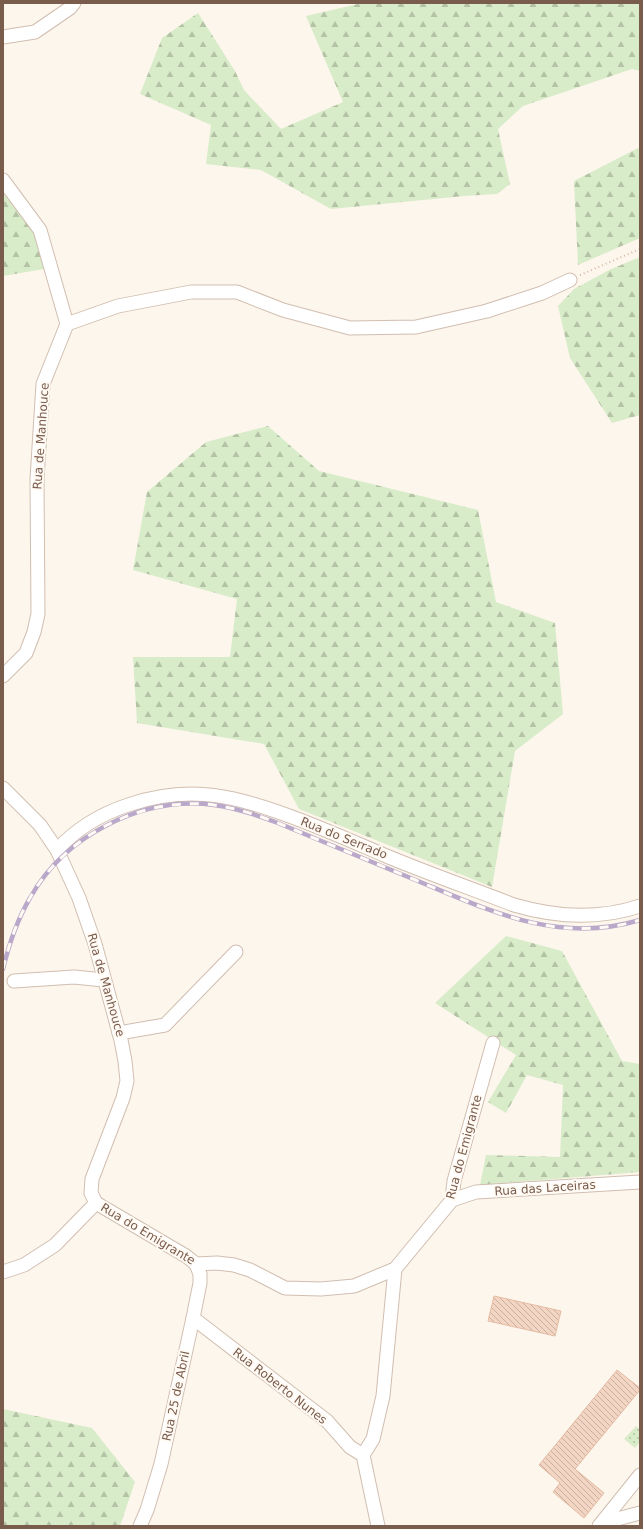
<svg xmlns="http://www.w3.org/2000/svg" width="643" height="1529" font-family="'DejaVu Sans',sans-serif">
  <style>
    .forest { fill: url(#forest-firs) }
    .park { fill: url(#park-dots) }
    .building { fill: url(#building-back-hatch); stroke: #e6bba3 }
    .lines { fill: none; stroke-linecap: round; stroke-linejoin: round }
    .minor-casing { stroke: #d1beb0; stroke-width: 15 }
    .path { stroke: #d9b8a5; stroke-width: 2; stroke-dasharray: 1 3; stroke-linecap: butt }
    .minor { stroke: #fff; stroke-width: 13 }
    .rail-casing { stroke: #b9a8c9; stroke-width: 4.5 }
    .rail { stroke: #fffaf3; stroke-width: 3; stroke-dasharray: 9; stroke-linecap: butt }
    .labels { text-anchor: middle; stroke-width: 4; stroke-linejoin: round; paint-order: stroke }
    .street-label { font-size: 12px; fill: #7a5c4d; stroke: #fffaf3 }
  </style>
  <defs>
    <pattern id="forest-firs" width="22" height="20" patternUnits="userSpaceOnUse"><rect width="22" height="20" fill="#d8ecc9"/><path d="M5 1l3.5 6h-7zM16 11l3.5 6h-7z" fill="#b4c2a5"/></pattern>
    <pattern id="park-dots" width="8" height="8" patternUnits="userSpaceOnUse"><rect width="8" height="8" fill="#d8ecc9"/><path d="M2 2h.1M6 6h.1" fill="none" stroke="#b4c2a5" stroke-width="1.8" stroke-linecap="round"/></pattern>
    <pattern id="building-back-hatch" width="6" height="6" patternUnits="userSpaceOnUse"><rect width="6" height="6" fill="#f3d5c3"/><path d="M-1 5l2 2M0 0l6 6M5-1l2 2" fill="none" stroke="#cab0a1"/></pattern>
  </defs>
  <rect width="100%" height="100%" fill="#fdf6ec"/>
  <!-- forest -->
  <g class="forest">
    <polygon points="362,3 640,3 640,71 632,69 523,106 498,129 510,184 497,194 464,196 331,209 261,170 206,164 211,125 140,94 162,38 198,13 235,71 244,90 281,129 343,102 306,16"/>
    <polygon points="640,147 640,238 578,265 574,181"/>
    <polygon points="3,193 13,202 35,231 44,269 3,276"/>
    <polygon points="640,257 640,415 612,423 570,358 558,306 574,289 609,270"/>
    <polygon points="268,426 319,471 478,510 496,602 555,623 563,714 515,751 492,887 299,809 264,744 137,723 133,657 230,657 237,599 133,570 147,492 206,442"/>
    <polygon points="506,936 562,951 622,1061 640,1064 640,1172 480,1185 486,1155 560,1157 563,1085 527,1075 506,1113 488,1102 516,1055 435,1003"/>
    <polygon points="3,1409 92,1428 135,1482 120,1526 3,1526"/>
  </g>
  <!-- park -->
  <polygon class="park" points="636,1426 640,1429 640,1442 635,1448 624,1439"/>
  <!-- building -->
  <g class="building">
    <polygon points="494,1296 561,1311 555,1336 488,1321"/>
    <polygon points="617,1370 640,1388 640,1390 575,1469 604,1493 584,1518 553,1492 560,1483 539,1465"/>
  </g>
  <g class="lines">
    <!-- minor casing -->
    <g class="minor-casing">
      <g id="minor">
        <polyline points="3,37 35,32 70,8 74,3"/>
        <polyline points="3,180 40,230 67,324 43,384 37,479 38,614 34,632 26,653 3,676"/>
        <polyline points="67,324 118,306 191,292 237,292 283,310 350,328 416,327 487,311 542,293 570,280"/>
        <polyline points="3,788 40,825 57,850 79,898 95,944 121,1040 125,1061 127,1081 123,1098 92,1179 91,1193 96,1203"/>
        <path d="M57,850C76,829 101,814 128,805C192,783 240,797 300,820C329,831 356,843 384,855C427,873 470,888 514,905C555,917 598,920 640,906"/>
        <polyline points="14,981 74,977 104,980"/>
        <polyline points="119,1033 165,1025 236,952"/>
        <polyline points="452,1200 476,1192 640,1182"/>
        <polyline points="96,1203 186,1256 196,1264 217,1263 234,1265 250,1270 285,1288 321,1289 354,1286 395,1269 452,1200 454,1181 493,1043"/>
        <polyline points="3,1272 24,1265 55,1245 96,1203"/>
        <polyline points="193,1318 327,1421 350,1447 363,1455 378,1526"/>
        <polyline points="363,1455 373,1439 383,1396 395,1269"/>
        <polyline points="602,1523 640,1513"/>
        <polyline points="140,1526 147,1510 161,1464 193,1318 200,1283 200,1274 196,1264"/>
        <polyline points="599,1526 640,1475"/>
      </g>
    </g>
    <!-- path -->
    <polyline class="path" points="580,275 640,249"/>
    <!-- minor -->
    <use href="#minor" class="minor"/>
    <!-- rail casing -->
    <g class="rail-casing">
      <path id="rail" d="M3,969C9,944 17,920 30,898C65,835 142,796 214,805C236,808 257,815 278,823C323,842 368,860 413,879C488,910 557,945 640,920"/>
    </g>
    <!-- rail -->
    <use href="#rail" class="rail"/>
  </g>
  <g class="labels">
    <!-- street labels -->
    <g class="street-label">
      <text transform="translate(41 436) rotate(-86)" y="4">Rua de Manhouce</text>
      <text transform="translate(344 838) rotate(22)" y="4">Rua do Serrado</text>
      <text transform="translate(106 985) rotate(74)" y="4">Rua de Manhouce</text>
      <text transform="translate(464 1147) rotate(-75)" y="4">Rua do Emigrante</text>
      <text transform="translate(545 1188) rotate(-4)" y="4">Rua das Laceiras</text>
      <text transform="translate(148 1234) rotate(31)" y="4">Rua do Emigrante</text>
      <text transform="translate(280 1386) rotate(38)" y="4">Rua Roberto Nunes</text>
      <text transform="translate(176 1396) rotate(-78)" y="4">Rua 25 de Abril</text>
    </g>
  </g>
  <!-- border -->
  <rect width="643" height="1529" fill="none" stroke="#7a5c4d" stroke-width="8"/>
</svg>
